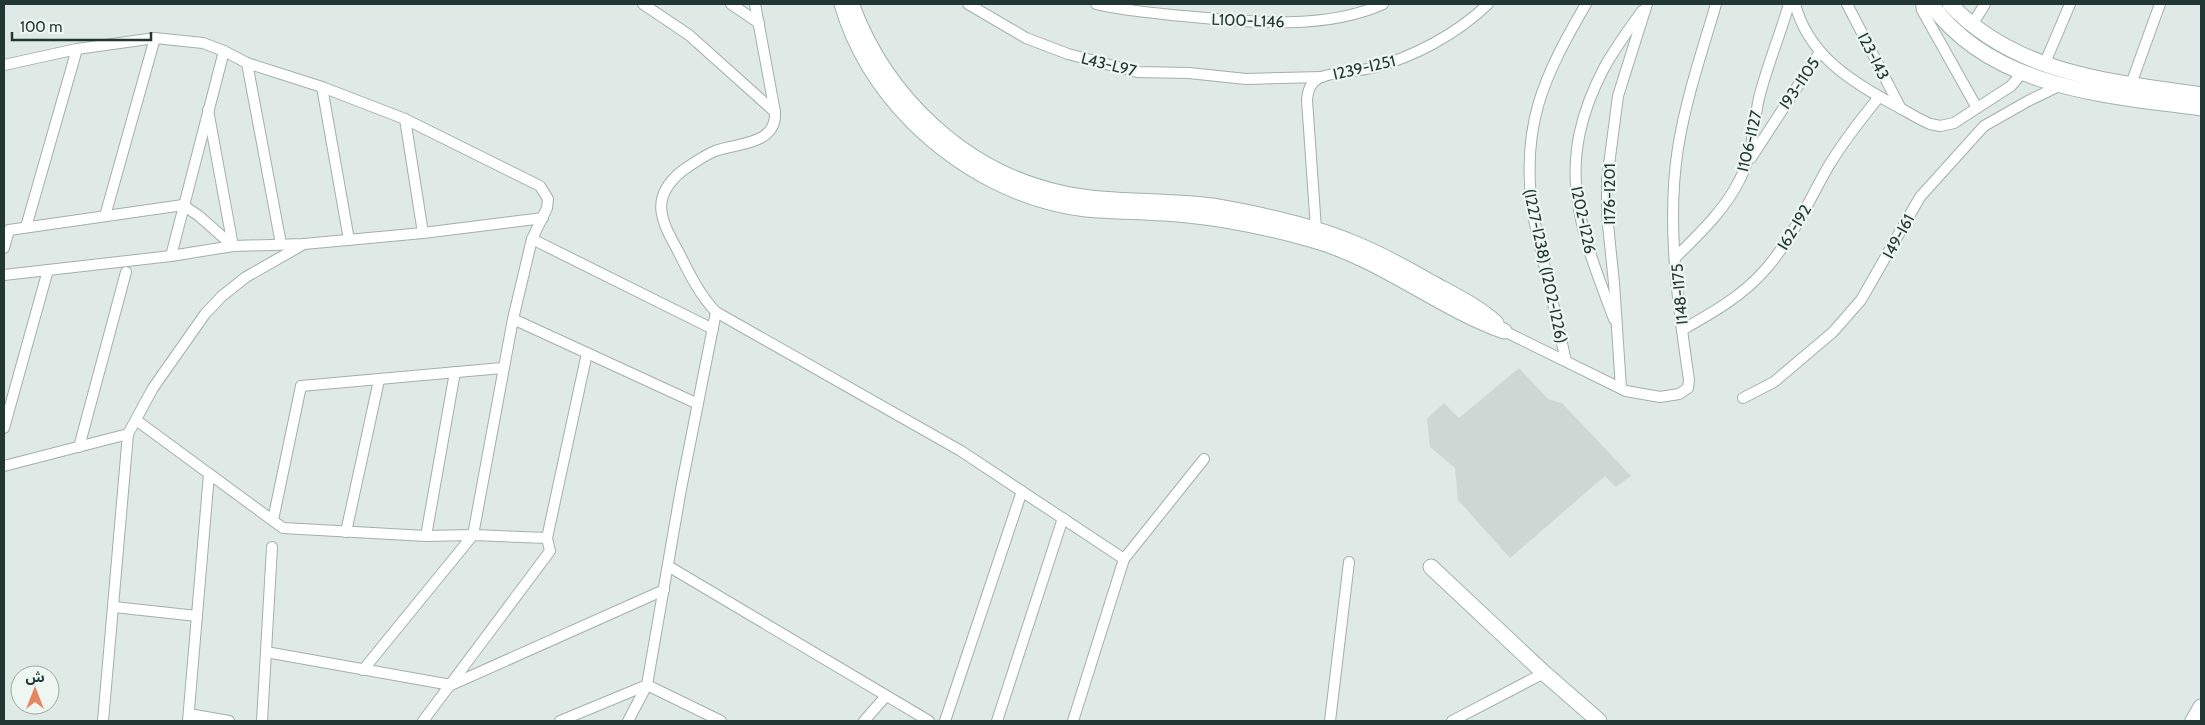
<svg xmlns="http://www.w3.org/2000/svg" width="2205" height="725" font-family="Cabin,'Noto Sans Arabic',sans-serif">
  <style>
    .built { fill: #cdd8d4 }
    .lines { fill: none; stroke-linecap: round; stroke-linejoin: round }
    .street-casing { stroke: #a2b0ac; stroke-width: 12 }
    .secondary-casing { stroke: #9fb3ad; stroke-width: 17 }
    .street { stroke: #fff; stroke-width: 10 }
    .secondary { stroke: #fff; stroke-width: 15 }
    .labels { text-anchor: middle; stroke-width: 4.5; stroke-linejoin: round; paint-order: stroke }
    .street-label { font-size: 16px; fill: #213732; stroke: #eef6f2 }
  </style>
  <rect width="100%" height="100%" fill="#dfe9e5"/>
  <!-- built -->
  <polygon class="built" points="1519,368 1548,399 1562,403 1631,476 1616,487 1605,476 1510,558 1458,500 1455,468 1430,447 1427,419 1444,403 1459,418"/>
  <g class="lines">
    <!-- street casing -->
    <g class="street-casing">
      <g id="street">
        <path d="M643,4L689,35L775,112C777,145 737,143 715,151C703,156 692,164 682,171C650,197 660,219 678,251C689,273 699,294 716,312L961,451L1124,559"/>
        <polyline points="731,4 759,23"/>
        <polyline points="755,4 775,112"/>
        <polyline points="968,4 1026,38 1068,54 1137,72 1189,73 1246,79 1322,77"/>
        <path d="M1096,4C1124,11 1153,13 1183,16C1246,22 1324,31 1383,4"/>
        <path d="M1795,4C1808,53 1847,79 1889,102C1903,109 1916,118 1930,124L1940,126L1954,123L2011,86L2022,73"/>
        <polyline points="1847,4 1901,109"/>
        <polyline points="1921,4 1922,10 1977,108"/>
        <polyline points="1972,25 1985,4"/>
        <polyline points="247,63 281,244"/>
        <polyline points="4,65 77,49 155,38 203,43 224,51 247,63 322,87 405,119 540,186 548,199 547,208 532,239 513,319 473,535 363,670"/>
        <polyline points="2044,65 2070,4"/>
        <polyline points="2131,84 2160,4"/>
        <polyline points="322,87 349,240"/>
        <polyline points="405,119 423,233"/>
        <polyline points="1751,158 1820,52"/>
        <polyline points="105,216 155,38"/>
        <polyline points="26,227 77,49"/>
        <path d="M1316,229L1307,100C1308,90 1310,83 1319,78C1335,71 1355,72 1372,68C1414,57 1457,34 1488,4"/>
        <polyline points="9,230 183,205 199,216 233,246 208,110"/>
        <polyline points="532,239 713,329"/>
        <polyline points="4,248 9,230"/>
        <polyline points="171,256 224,51"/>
        <path d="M1675,258C1699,234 1725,210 1740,179C1753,154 1753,125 1759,98C1767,66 1780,35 1789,4"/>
        <polyline points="4,275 171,256 233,246 304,244 423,233 543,218"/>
        <polyline points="513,319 698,404"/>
        <path d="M1614,319C1578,224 1554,164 1604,68C1615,48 1629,29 1642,11"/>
        <path d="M1682,330C1712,313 1741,297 1764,271C1792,240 1808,202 1828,167C1843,142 1861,119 1879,97"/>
        <path d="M1504,331L1626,391L1660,397L1679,394L1688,388L1689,380C1678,305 1666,224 1678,148C1686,98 1702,52 1716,4"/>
        <path d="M1566,361L1533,215C1520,126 1543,78 1586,4"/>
        <polyline points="1621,388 1614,283 1607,215 1607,180 1618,96 1647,4"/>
        <polyline points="1743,398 1774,382 1833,332 1861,300 1920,197 1984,126 2028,101 2061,85"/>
        <polyline points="136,420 283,528 426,536 473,535 547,538 550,551 423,721"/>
        <polyline points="4,428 48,270"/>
        <polyline points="79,447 126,272"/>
        <polyline points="4,466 128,434"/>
        <polyline points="273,520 301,386 502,368"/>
        <polyline points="346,532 379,380"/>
        <polyline points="426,536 455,372"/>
        <polyline points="547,538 587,353"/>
        <polyline points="668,566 929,721"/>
        <polyline points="114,607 197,616"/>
        <polyline points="266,652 451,685 664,590"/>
        <polyline points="189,714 229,721"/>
        <polyline points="103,721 128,434 153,388 205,314 222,296 246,277 304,244"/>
        <polyline points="188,721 209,474"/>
        <polyline points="262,721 272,547"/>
        <polyline points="560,721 647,685 721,721"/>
        <polyline points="628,721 647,685 681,489 716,312"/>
        <polyline points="864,721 886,696"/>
        <polyline points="945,721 1022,491"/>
        <polyline points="997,721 1063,518"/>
        <polyline points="1073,721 1124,559 1204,459"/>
        <polyline points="1330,721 1349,562"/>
        <polyline points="1452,721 1544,673"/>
      </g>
    </g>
    <!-- secondary casing -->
    <g class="secondary-casing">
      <g id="secondary">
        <path d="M842,4C855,49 881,90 914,123C961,169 1020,201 1086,209C1120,212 1154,211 1188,215C1229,219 1270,228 1310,239C1380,258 1437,307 1504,331"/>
        <path d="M1931,4C1992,89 2107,95 2201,108"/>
        <path d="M1950,4C2015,74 2112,82 2201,95"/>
        <path d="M852,6C886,97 964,172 1061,193C1110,204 1162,199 1212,206C1259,214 1307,224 1351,242C1379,253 1406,268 1432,283C1454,295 1477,306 1496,323"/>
        <polyline points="1431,567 1544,673 1599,721"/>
        <polyline points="2193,721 2201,707"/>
      </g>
    </g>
    <!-- street -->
    <use href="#street" class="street"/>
    <!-- secondary -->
    <use href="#secondary" class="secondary"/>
  </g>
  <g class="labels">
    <!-- street labels -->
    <g class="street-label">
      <text transform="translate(1248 20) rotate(2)" y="6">L100-L146</text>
      <text transform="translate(1874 56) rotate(63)" y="6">I23-I43</text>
      <text transform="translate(1109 64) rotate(14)" y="6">L43-L97</text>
      <text transform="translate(1364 67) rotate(-13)" y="6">I239-I251</text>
      <text transform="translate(1799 83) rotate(-56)" y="6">I93-I105</text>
      <text transform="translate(1749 141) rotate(-77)" y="6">I106-I127</text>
      <text transform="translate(1609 194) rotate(-90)" y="6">I176-I201</text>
      <text transform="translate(1584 220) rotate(78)" y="6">I202-I226</text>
      <text transform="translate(1794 227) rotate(-59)" y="6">I62-I92</text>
      <text transform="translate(1898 236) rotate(-61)" y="6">I49-I61</text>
      <text transform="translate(1546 266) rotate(78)" y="6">(I227-I238) (I202-I226)</text>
      <text transform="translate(1679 294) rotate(-95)" y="6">I148-I175</text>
    </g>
  </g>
  <!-- border -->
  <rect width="2205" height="725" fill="none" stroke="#213732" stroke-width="10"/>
  <!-- north arrow -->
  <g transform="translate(35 690)"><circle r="24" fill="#eef6f2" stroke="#9caaa5"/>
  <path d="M0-4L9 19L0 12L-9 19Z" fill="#e6865f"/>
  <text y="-8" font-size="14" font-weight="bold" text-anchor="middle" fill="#213732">ش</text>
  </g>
  <!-- scale -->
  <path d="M12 32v8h139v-8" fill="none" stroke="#213732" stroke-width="2.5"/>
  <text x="20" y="32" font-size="15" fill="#213732" stroke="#eef6f2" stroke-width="4" paint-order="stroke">100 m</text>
</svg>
